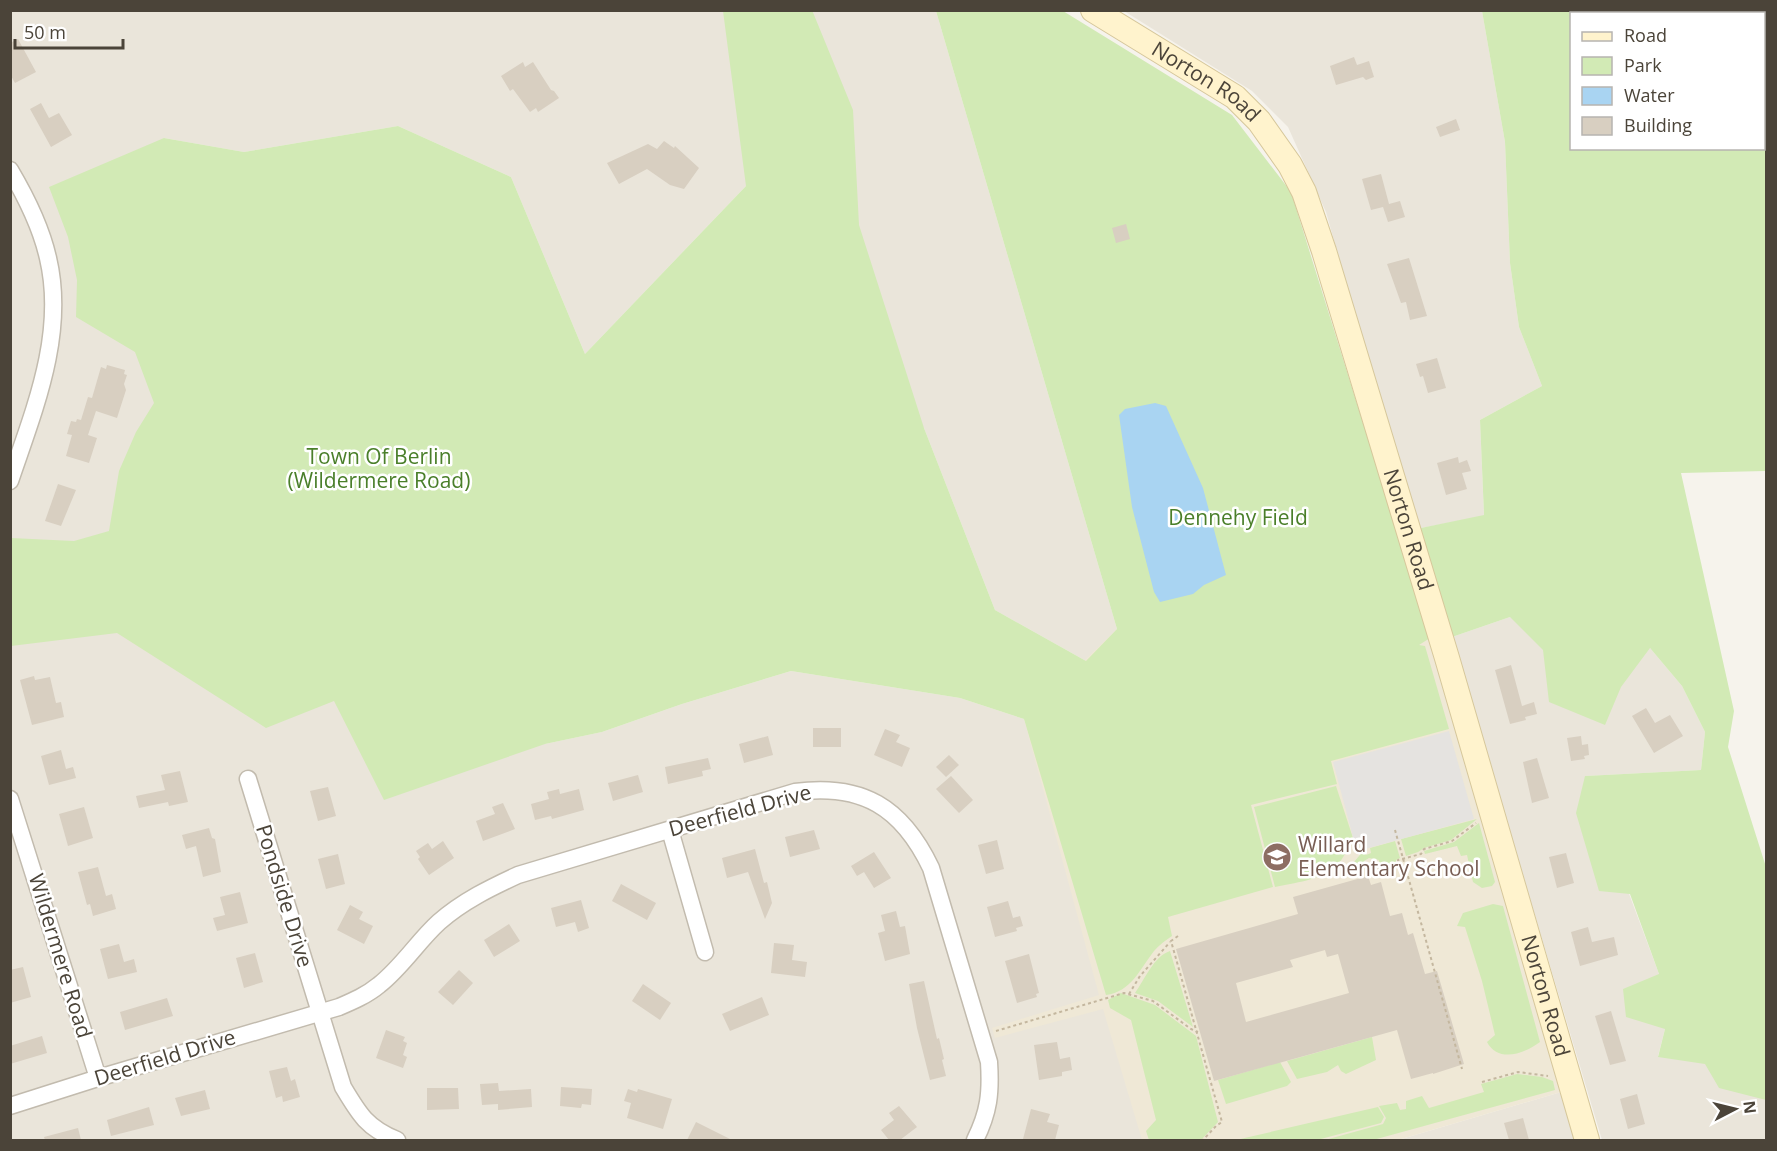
<svg xmlns="http://www.w3.org/2000/svg" width="1777" height="1151" font-family="'Open Sans',sans-serif">
  <style>
    .residential { fill: #eae5da }
    .education { fill: #efe8d6 }
    .green { fill: #d2eab5; fill-rule: evenodd }
    .parking { fill: #e5e3e0 }
    .water { fill: #a9d4f2 }
    .building { fill: #d8cfc1; fill-rule: evenodd }
    .lines { fill: none; stroke-linecap: round; stroke-linejoin: round }
    .minor-casing { stroke: #c2bbae; stroke-width: 19 }
    .secondary-casing { stroke: #d6c79b; stroke-width: 26 }
    .path { stroke: #c4b79f; stroke-width: 2; stroke-dasharray: 3 3; stroke-linecap: butt }
    .minor { stroke: #fff; stroke-width: 16 }
    .secondary { stroke: #fff3cd; stroke-width: 24 }
    .labels { text-anchor: middle; stroke-width: 5; stroke-linejoin: round; paint-order: stroke }
    .street-label { font-size: 21px; fill: #4b4439; stroke: #fff }
    .park-label { font-size: 21px; fill: #4a7f2a; stroke: #fff }
    .education-label { font-size: 21px; fill: #785e54; stroke: #fff; text-anchor: start }
  </style>
  <rect width="100%" height="100%" fill="#f6f3ec"/>
  <!-- residential -->
  <g class="residential">
    <polygon points="10,11 936,11 1117,629 1086,661 995,610 924,428 746,186 585,354 511,177 398,126 244,152 164,138 334,701 545,744 602,732 682,704 791,671 960,698 1024,719 1152,1140 11,1140"/>
    <polygon points="1124,11 1482,11 1505,142 1510,263 1519,327 1542,386 1480,420 1484,516 1416,529 1326,212 1288,127 1252,91"/>
    <polygon points="1510,617 1650,648 1682,686 1705,732 1701,770 1585,776 1659,974 1665,1029 1658,1056 1766,1050 1766,1140 1602,1140 1452,637"/>
    <polygon points="1561,1092 1575,1140 1398,1140"/>
  </g>
  <!-- education -->
  <polygon class="education" points="1117,629 1430,638 1561,1092 1398,1140 1142,1140 1103,1009 995,1038 992,1028 1099,995 1024,719"/>
  <!-- green -->
  <g class="green">
    <path d="M812,10L853,110L859,225L924,428L995,610L1086,661L1117,629L936,11H1063L1232,115L1291,192L1430,638L1419,645L1425,646L1449,729L1331,761L1337,784L1251,805L1273,887L1168,917L1172,936C1166,940 1159,945 1154,951C1140,969 1131,992 1106,995L1024,719L960,698L791,671L682,704L602,732L545,744L384,800L334,701L266,728L117,633L11,646V538L74,541L109,531L119,471L136,432L154,403L135,352L76,317L77,280L68,237L49,187L164,138L244,152L398,126L511,177L585,354L746,186L723,11Z"/>
    <path d="M1482,11H1766V473L1765,471L1681,473L1734,711L1728,747L1766,867V1100L1719,1088L1705,1064L1658,1057L1665,1029L1626,1017L1623,989L1659,974L1630,894L1599,891L1576,813L1585,776L1701,770L1705,732L1682,686L1650,648L1621,687L1605,725L1549,702L1543,650L1510,617L1452,637L1416,529L1484,515L1480,420L1542,386L1519,327L1510,263L1505,142ZM1572,14H1764V148H1572Z"/>
    <path d="M1336,786L1353,838C1348,847 1343,861 1335,867C1320,880 1294,883 1275,887L1254,807Z"/>
    <polygon points="1477,819 1451,840 1424,848 1418,852 1406,856 1401,839"/>
    <polygon points="1479,823 1495,882 1492,886 1482,888 1473,882 1467,855 1461,856 1457,846 1425,854 1424,851 1454,842"/>
    <polygon points="1395,841 1400,858 1396,860 1396,862 1380,867 1379,860 1369,858 1364,861 1362,867 1352,870 1349,868 1364,850 1366,855 1371,853 1370,848"/>
    <path d="M1493,904L1503,906L1540,1042C1524,1054 1498,1063 1487,1042L1495,1035L1482,981L1465,927L1457,926L1463,913Z"/>
    <path d="M1170,951L1193,1027L1158,1001L1135,993C1145,979 1154,956 1170,951Z"/>
    <polygon points="1121,993 1155,1005 1196,1036 1218,1122 1201,1140 1149,1140 1146,1131 1156,1120 1131,1020 1110,1008 1108,1000"/>
    <polygon points="1372,1037 1376,1060 1346,1074 1341,1071 1338,1065 1327,1072 1297,1079 1287,1061"/>
    <polygon points="1280,1062 1291,1082 1287,1086 1226,1104 1218,1080"/>
    <polygon points="1517,1074 1542,1077 1553,1081 1555,1090 1373,1140 1325,1140 1383,1124 1386,1118 1379,1106 1397,1103 1400,1110 1406,1109 1406,1101 1422,1096 1429,1108 1484,1092 1481,1084"/>
    <polygon points="1378,1107 1384,1117 1381,1123 1317,1140 1236,1140"/>
  </g>
  <!-- parking -->
  <polygon class="parking" points="1449,731 1474,819 1365,849 1354,841 1333,762"/>
  <!-- water -->
  <polygon class="water" points="1155,403 1166,406 1203,488 1226,575 1204,585 1193,594 1160,602 1154,592 1132,507 1119,415 1125,409"/>
  <!-- building -->
  <g class="building">
    <polygon points="18,39 36,72 15,83 10,74 10,43"/>
    <polygon points="1354,57 1357,65 1369,61 1374,77 1366,80 1363,77 1336,85 1330,66"/>
    <polygon points="523,62 525,67 533,62 551,90 554,91 559,98 538,112 536,108 530,112 513,89 510,91 501,76"/>
    <polygon points="41,103 49,118 59,113 72,135 51,147 30,109"/>
    <polygon points="1456,119 1460,130 1440,137 1436,127"/>
    <polygon points="664,141 674,148 675,146 699,168 684,189 670,185 647,169 619,184 607,163 648,144 657,149"/>
    <polygon points="1381,174 1389,204 1400,201 1405,217 1388,222 1383,207 1371,210 1362,179"/>
    <polygon points="1126,224 1130,239 1116,243 1112,228"/>
    <polygon points="1409,258 1427,316 1410,320 1406,302 1401,303 1387,264"/>
    <polygon points="1437,358 1446,388 1428,393 1423,376 1420,377 1416,364"/>
    <polygon points="107,365 125,370 124,374 127,375 124,384 126,390 117,418 96,411 88,435 97,438 89,463 66,456 72,435 67,434 71,421 76,422 77,419 81,420 88,397 92,398 101,367 106,369"/>
    <polygon points="1458,457 1459,463 1467,460 1471,471 1462,473 1467,489 1446,495 1437,463"/>
    <polygon points="58,484 76,490 61,526 45,521"/>
    <polygon points="1511,665 1522,706 1534,702 1537,714 1525,717 1526,720 1510,724 1495,670"/>
    <polygon points="34,676 35,680 50,677 56,703 61,702 64,717 32,725 20,680"/>
    <polygon points="1646,708 1655,723 1670,715 1683,736 1654,753 1632,716"/>
    <rect x="813" y="728" width="28" height="19"/>
    <polygon points="885,729 900,735 896,742 910,748 902,767 874,755"/>
    <polygon points="768,736 773,755 744,763 739,744"/>
    <polygon points="1581,736 1582,745 1588,744 1589,755 1584,756 1585,759 1571,761 1567,738"/>
    <polygon points="61,750 66,769 73,767 76,778 49,785 41,756"/>
    <polygon points="949,755 959,765 946,777 936,767"/>
    <polygon points="708,758 711,769 702,771 703,776 668,784 665,767"/>
    <polygon points="1537,758 1549,798 1532,803 1523,762"/>
    <polygon points="180,771 188,802 169,806 168,802 139,808 136,796 165,790 161,775"/>
    <polygon points="638,775 643,792 613,801 608,783"/>
    <polygon points="951,776 973,800 959,813 936,789"/>
    <polygon points="328,787 336,816 318,821 310,791"/>
    <polygon points="559,789 560,794 579,789 584,810 552,819 551,816 535,820 531,804 549,799 547,792"/>
    <polygon points="503,803 515,829 483,841 476,821 495,814 492,807"/>
    <polygon points="84,807 93,838 68,846 59,814"/>
    <polygon points="209,828 212,838 215,839 221,872 203,877 196,846 186,849 182,835"/>
    <polygon points="814,830 820,849 790,857 785,837"/>
    <polygon points="997,840 1004,869 986,874 978,845"/>
    <polygon points="443,841 454,858 429,875 418,859 420,857 416,851 428,843 432,849"/>
    <polygon points="755,849 764,883 767,882 772,903 765,919 748,872 727,878 722,858"/>
    <polygon points="874,852 891,878 874,888 864,872 857,876 851,866"/>
    <polygon points="1566,853 1574,883 1557,888 1549,857"/>
    <polygon points="338,854 345,884 326,889 318,859"/>
    <polygon points="98,867 106,896 112,894 116,909 93,916 90,904 87,905 78,872"/>
    <path d="M1368,876L1371,885L1381,882L1390,916L1402,913L1408,935L1413,933L1425,974L1437,971L1464,1064L1433,1074V1073L1411,1079L1397,1030L1214,1081L1176,949L1298,914L1293,897ZM1325,950L1327,957L1338,954L1349,993L1246,1022L1236,983L1293,967L1290,960Z"/>
    <polygon points="621,884 656,903 647,920 612,901"/>
    <polygon points="240,892 248,923 217,931 213,918 225,915 220,897"/>
    <polygon points="581,900 589,928 578,932 575,922 556,927 551,908"/>
    <polygon points="1008,901 1013,918 1020,916 1023,926 1016,928 1017,931 995,937 987,907"/>
    <polygon points="350,905 363,912 359,919 373,926 364,944 337,930"/>
    <polygon points="896,911 900,927 905,926 910,954 885,961 878,933 885,931 881,915"/>
    <polygon points="509,924 520,941 494,957 484,940"/>
    <polygon points="1588,927 1592,942 1614,937 1618,955 1580,966 1571,932"/>
    <polygon points="774,943 794,945 792,960 807,962 805,977 771,973"/>
    <polygon points="119,944 124,962 134,959 137,972 108,979 100,949"/>
    <polygon points="255,953 263,982 244,988 236,958"/>
    <polygon points="1029,954 1039,993 1036,994 1037,997 1017,1003 1005,961"/>
    <polygon points="23,967 31,997 10,1003 10,970"/>
    <polygon points="459,970 473,983 453,1005 438,992"/>
    <polygon points="924,981 937,1039 939,1038 944,1059 942,1060 946,1076 930,1080 917,1028 909,984"/>
    <polygon points="643,984 671,1003 660,1020 632,1001"/>
    <polygon points="762,997 769,1015 730,1031 722,1014"/>
    <polygon points="167,998 173,1016 125,1030 120,1012"/>
    <polygon points="1611,1011 1626,1061 1610,1065 1595,1016"/>
    <polygon points="386,1030 405,1037 403,1041 407,1043 403,1055 407,1057 403,1068 376,1058"/>
    <polygon points="42,1036 47,1053 10,1064 10,1046"/>
    <polygon points="1057,1042 1060,1059 1070,1057 1072,1070 1062,1072 1062,1076 1039,1080 1034,1045"/>
    <polygon points="287,1067 291,1081 295,1079 300,1097 283,1102 282,1096 276,1098 269,1071"/>
    <polygon points="498,1083 499,1091 531,1089 532,1107 498,1110 498,1104 482,1105 480,1084"/>
    <polygon points="561,1087 592,1089 591,1105 582,1104 581,1108 560,1106"/>
    <polygon points="427,1088 458,1088 459,1109 427,1110"/>
    <polygon points="628,1089 637,1092 638,1089 672,1099 663,1129 627,1118 631,1103 624,1101"/>
    <polygon points="205,1090 210,1109 181,1116 175,1098"/>
    <polygon points="1637,1094 1645,1124 1628,1129 1620,1099"/>
    <polygon points="899,1106 917,1127 900,1140 889,1140 881,1130 894,1120 889,1113"/>
    <polygon points="149,1107 154,1125 111,1136 107,1120"/>
    <polygon points="1031,1109 1050,1114 1047,1122 1059,1125 1055,1140 1023,1139"/>
    <polygon points="1523,1118 1529,1140 1509,1140 1504,1123"/>
    <polygon points="696,1122 732,1140 687,1140"/>
    <polygon points="78,1128 81,1140 45,1140 44,1137"/>
  </g>
  <g class="lines">
    <!-- minor casing -->
    <g class="minor-casing">
      <g id="minor">
        <path d="M10,170C26,197 41,227 48,258C66,334 34,410 10,481"/>
        <path d="M248,779L343,1087C359,1114 367,1128 397,1140"/>
        <polyline points="10,799 98,1078"/>
        <polyline points="670,830 705,952"/>
        <path d="M10,1106L98,1078L339,1007C353,1001 367,995 379,985C402,967 418,941 439,922C463,901 490,888 518,875L795,792C862,783 902,807 931,868L989,1062C991,1093 989,1112 975,1140"/>
      </g>
    </g>
    <!-- secondary casing -->
    <g class="secondary-casing">
      <g id="secondary">
        <path id="s1" d="M1093,10L1235,97L1259,121L1290,165L1304,192L1324,251L1447,658L1587,1140"/>
      </g>
    </g>
    <!-- path -->
    <g class="path">
      <polyline points="1395,830 1462,1069"/>
      <polyline points="1355,876 1399,864 1398,860 1421,854 1424,849 1452,841 1476,823"/>
      <polyline points="1178,936 1171,941 1222,1122 1216,1126 1203,1140"/>
      <polyline points="1129,994 1140,976 1170,942"/>
      <polyline points="996,1031 1124,993 1153,1001 1191,1029 1198,1032"/>
      <polyline points="1482,1082 1518,1072 1548,1076"/>
    </g>
    <!-- minor -->
    <use href="#minor" class="minor"/>
    <!-- secondary -->
    <use href="#secondary" class="secondary"/>
  </g>
  <!-- icons -->
  <defs>
    <g id="school-disc" transform="scale(1.5)"><circle r="9.5" fill="#8d6e63" stroke="#fff"/><path d="M0-5L7-2L0 1L-7-2ZM-4 1L0 2.5L4 1V4Q0 6-4 4Z" fill="#fff"/></g>
  </defs>
  <g fill-rule="evenodd">
    <use href="#school-disc" x="1277" y="857"/>
  </g>
  <g class="labels">
    <!-- street labels -->
    <g class="street-label">
      <text dy="7" stroke="none"><textPath href="#s1" startOffset="134">Norton Road</textPath></text>
      <text dy="7" stroke="none"><textPath href="#s1" startOffset="638">Norton Road</textPath></text>
      <text transform="translate(740 811) rotate(-15)" y="7">Deerfield Drive</text>
      <text transform="translate(284 896) rotate(73)" y="7">Pondside Drive</text>
      <text transform="translate(60 956) rotate(73)" y="7">Wildermere Road</text>
      <text dy="7" stroke="none"><textPath href="#s1" startOffset="1124">Norton Road</textPath></text>
      <text transform="translate(165 1058) rotate(-17)" y="7">Deerfield Drive</text>
    </g>
    <!-- park labels -->
    <g class="park-label">
      <text x="379" y="464">Town Of Berlin<tspan x="379" dy="24">(Wildermere Road)</tspan></text>
      <text x="1238" y="525">Dennehy Field</text>
    </g>
    <!-- education labels -->
    <g class="education-label">
      <text x="1298" y="852">Willard<tspan x="1298" dy="24">Elementary School</tspan></text>
    </g>
  </g>
  <!-- border -->
  <rect width="1777" height="1151" fill="none" stroke="#4b4439" stroke-width="24"/>
  <!-- legend -->
  <rect x="1570" y="12" width="195" height="138" fill="#ffffff" stroke="#b7b4b0" stroke-width="1.5"/>
  <rect x="1582" y="32" width="30" height="9" fill="#fff3cd" stroke="#b7b4b0" stroke-width="1.5"/>
  <text x="1624" y="42" font-size="18" fill="#4b4439">Road</text>
  <rect x="1582" y="57" width="30" height="18" fill="#d2eab5" stroke="#b7b4b0" stroke-width="1.5"/>
  <text x="1624" y="72" font-size="18" fill="#4b4439">Park</text>
  <rect x="1582" y="87" width="30" height="18" fill="#a9d4f2" stroke="#b7b4b0" stroke-width="1.5"/>
  <text x="1624" y="102" font-size="18" fill="#4b4439">Water</text>
  <rect x="1582" y="117" width="30" height="18" fill="#d8cfc1" stroke="#b7b4b0" stroke-width="1.5"/>
  <text x="1624" y="132" font-size="18" fill="#4b4439">Building</text>
  <!-- north arrow -->
  <g transform="translate(1735 1109) rotate(83)" stroke="#ffffff" stroke-width="4.5" paint-order="stroke">
  <path d="M0-4.5L10 22L0 15L-10 22Z" fill="#4b4439"/>
  <text y="-9" font-size="16" font-weight="bold" text-anchor="middle" fill="#4b4439">N</text>
  </g>
  <!-- scale -->
  <path d="M15 39v9h108v-9" fill="none" stroke="#4b4439" stroke-width="3"/>
  <text x="24" y="39" font-size="18" fill="#4b4439" stroke="#ffffff" stroke-width="4.5" paint-order="stroke">50 m</text>
</svg>
